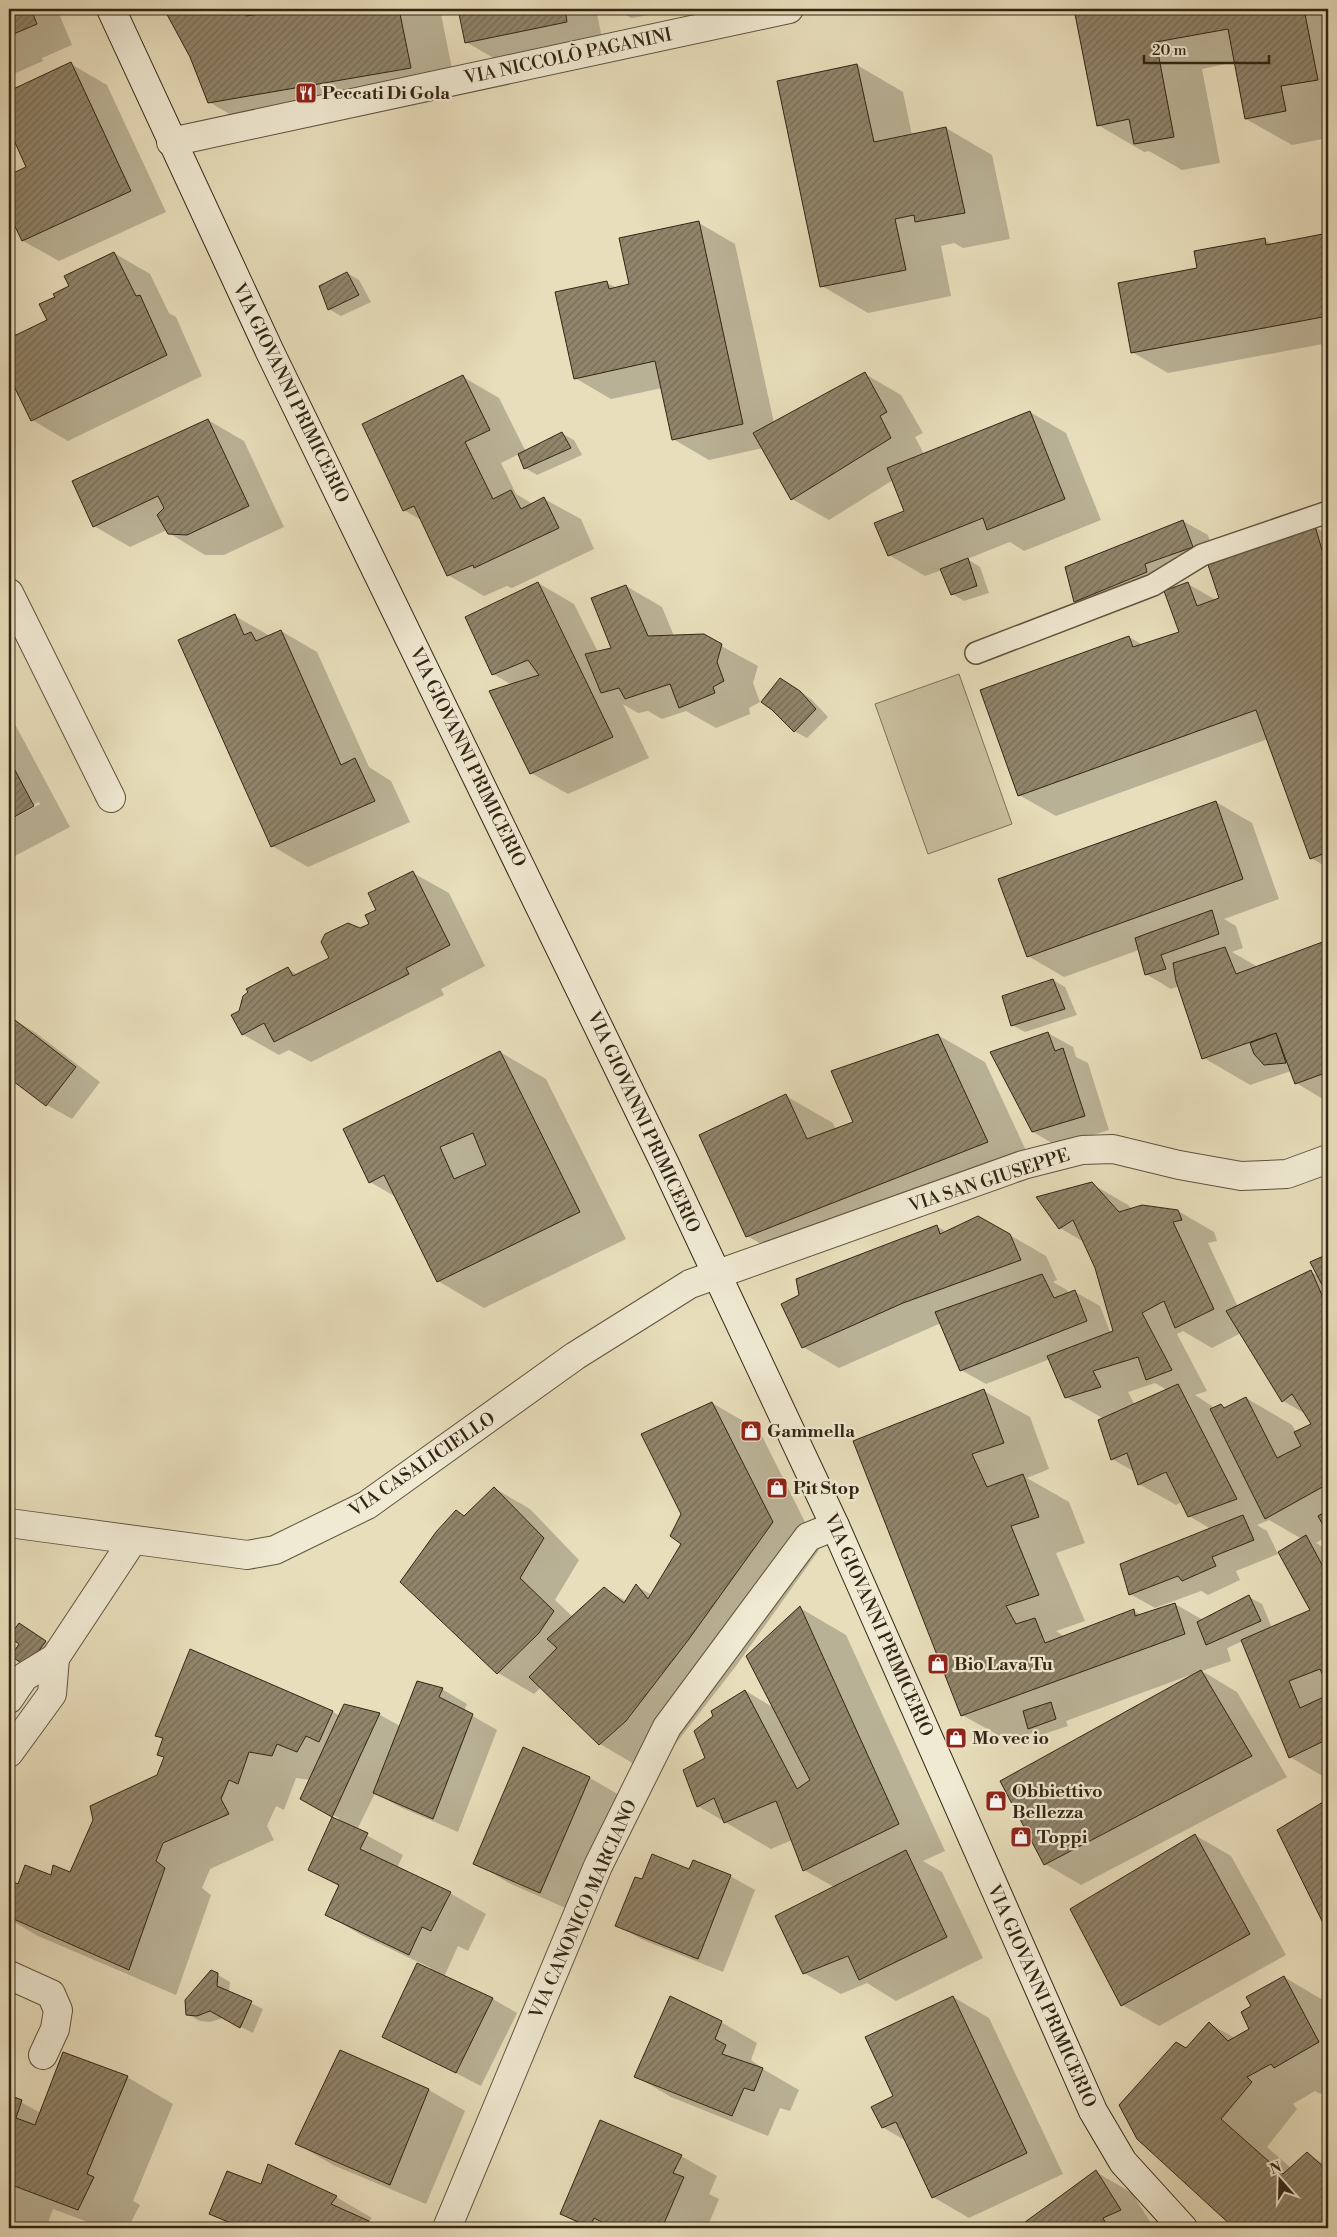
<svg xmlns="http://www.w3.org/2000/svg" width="1337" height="2237" font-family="'Libre Bodoni',serif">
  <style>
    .pitch { fill: #c9bf9f; stroke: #7e725a }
    .shadow { fill: #0003; fill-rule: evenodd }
    .building { fill: url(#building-hatch); stroke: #322514; fill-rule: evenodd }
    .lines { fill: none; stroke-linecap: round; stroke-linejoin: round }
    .lane-casing { stroke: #60533e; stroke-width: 24 }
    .street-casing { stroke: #60533e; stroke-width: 30 }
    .secondary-casing { stroke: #322514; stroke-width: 30 }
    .lane { stroke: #f0ead3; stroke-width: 21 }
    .street { stroke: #f0ead3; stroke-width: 28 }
    .secondary { stroke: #f0ead3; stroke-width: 28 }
    .labels { text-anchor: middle; stroke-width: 4.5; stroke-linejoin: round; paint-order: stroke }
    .street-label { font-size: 18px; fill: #322514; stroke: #f0ead3 }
    .poi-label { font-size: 18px; font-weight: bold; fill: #322514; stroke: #f0ead3; text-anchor: start }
  </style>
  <defs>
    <pattern id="building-hatch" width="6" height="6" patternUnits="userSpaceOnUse" patternTransform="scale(1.25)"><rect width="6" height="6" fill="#91856b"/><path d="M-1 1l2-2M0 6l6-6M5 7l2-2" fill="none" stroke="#776d57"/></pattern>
  </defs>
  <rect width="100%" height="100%" fill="#e8debb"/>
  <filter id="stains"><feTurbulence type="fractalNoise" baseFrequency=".004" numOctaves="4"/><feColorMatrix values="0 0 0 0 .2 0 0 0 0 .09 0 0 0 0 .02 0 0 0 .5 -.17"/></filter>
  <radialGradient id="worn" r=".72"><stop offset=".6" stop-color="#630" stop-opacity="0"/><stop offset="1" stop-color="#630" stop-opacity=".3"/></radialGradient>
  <!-- pitch -->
  <polygon class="pitch" points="959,674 1012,824 928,854 875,704"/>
  <!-- shadow -->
  <g class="shadow">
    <polygon points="9,9 57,9 72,45 42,58 43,61 9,76"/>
    <polygon points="165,9 286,9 286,11 300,9 440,9 457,94 255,129 209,102 191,57"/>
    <polygon points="459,9 596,9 603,43 502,63 466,42"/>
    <polygon points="615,9 685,9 631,18"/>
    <polygon points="1075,9 1328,9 1328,138 1292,145 1246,119 1235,62 1202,69 1220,163 1182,170 1149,151 1144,152 1098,125"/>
    <polygon points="71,64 107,85 166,212 59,261 23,241 9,211 9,197 13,195 9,187 9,176 28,167 9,126 9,92"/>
    <polygon points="857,65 903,92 912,135 946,128 992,155 1010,239 963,248 954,243 941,246 951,296 868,313 822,286"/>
    <polygon points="699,223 735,244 774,423 865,374 901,395 923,433 915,437 924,454 1030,412 1066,433 1101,520 1024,551 1010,542 967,559 980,567 989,593 964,601 952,594 942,570 925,576 889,555 906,512 893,480 829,520 792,499 763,448 709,460 673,439 662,388 611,399 575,378 607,283 617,288 631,285"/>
    <polygon points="1328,235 1328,343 1168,373 1132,352 1198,269 1265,240 1274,245"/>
    <polygon points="114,253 150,274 169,313 176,317 202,376 68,441 32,420 9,375 9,332 11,331 19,335 49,321 57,297"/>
    <polygon points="347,273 359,280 371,302 341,316 329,309"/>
    <polygon points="463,377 499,398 526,452 561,433 574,440 582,455 537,475 525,468 519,454 501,463 516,494 533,504 544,499 581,519 594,549 512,588 507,586 484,596 448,575 421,520 404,510"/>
    <polygon points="208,420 244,441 284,527 224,555 205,555 169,533 167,530 130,547 94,526"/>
    <polygon points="1183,521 1208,535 1217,563 1315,527 1328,535 1328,868 1311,858 1268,739 1056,816 1019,795 1129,637 1143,645 1180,632 1188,584 1216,600 1221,598 1209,564 1099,615 1075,601 1067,568"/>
    <polygon points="538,583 574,604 598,652 613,649 626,586 662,607 674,636 703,636 758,666 753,683 760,702 749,708 750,714 716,728 686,711 662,719 648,711 638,713 623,704 649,758 568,794 531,773 512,685 493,674"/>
    <polygon points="235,616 270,636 281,631 317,652 369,767 391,781 410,822 308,867 272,846"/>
    <polygon points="793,686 812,700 828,717 807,738 794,731"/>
    <polygon points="9,713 70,827 9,859 9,821 40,804 39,802 9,818"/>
    <polygon points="1216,802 1252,823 1279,899 1224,919 1236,926 1243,948 1232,952 1258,967 1328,942 1328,1102 1296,1083 1291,1071 1250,1085 1204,1058 1179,986 1171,989 1146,974 1139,950 1064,977 1028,956"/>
    <polygon points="413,873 449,893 485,966 441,989 444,995 311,1062 289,1050 279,1055 242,1034 240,1012 288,969 298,975 331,958 371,925 378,910"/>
    <polygon points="1053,980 1065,987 1077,1015 1025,1032 1012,1025"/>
    <polygon points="12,1019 36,1033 100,1082 72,1119 47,1105 9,1076 9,1023"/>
    <polygon points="1048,1033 1073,1047 1076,1057 1088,1063 1109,1130 1057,1146 1033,1132"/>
    <polygon points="938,1035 985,1062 1034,1168 793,1262 747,1236 786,1096 833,1123 836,1130 854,1123"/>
    <polygon points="500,1052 546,1079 626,1239 484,1308 438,1281 396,1197 370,1182"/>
    <path d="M1092,1184L1128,1205L1132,1209L1178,1211L1214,1232L1217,1241L1208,1243L1238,1307L1311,1272L1319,1276L1312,1263L1328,1256V1536L1316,1543L1328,1550V1777L1326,1778L1290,1757L1243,1641L1227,1648L1231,1661L1202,1671L1237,1692L1287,1777L1081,1885L1045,1864L1190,1675L1066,1721L1068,1726L1041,1735L1035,1732L1009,1741L962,1715L855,1441L984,1391L1030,1417L1049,1469L1027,1478L1069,1502L1085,1543L1056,1553L1085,1621L1056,1631L1065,1637L1134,1611L1142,1615L1175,1604L1203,1620L1249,1597L1262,1604L1272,1628L1312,1611L1280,1553H1278L1302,1539L1269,1520L1257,1525L1267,1531L1278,1554L1236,1571L1240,1580L1208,1595L1201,1591L1155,1608L1130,1594L1211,1529L1189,1516L1182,1502L1176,1505L1139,1484L1135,1472L1112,1459L1104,1419L1066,1397L1050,1359L986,1384L961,1370L941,1323L839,1368L803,1347L936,1226L947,1232L1010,1235L1046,1256L1057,1280L1053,1282L1067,1290L1069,1294L1075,1292L1100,1306L1111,1334L1115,1332L1096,1268L1084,1242L1060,1228ZM1183,1331L1212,1348L1241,1333L1283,1401L1306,1414L1312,1425L1296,1432L1292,1425L1246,1398L1225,1408L1221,1406L1215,1408L1195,1395L1207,1391L1177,1334ZM1155,1383L1167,1390L1135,1405L1128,1392Z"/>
    <polygon points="712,1403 759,1430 819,1550 736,1666 673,1747 646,1771 600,1744 541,1687 534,1694 498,1673 456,1511 465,1517 494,1488 530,1509 579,1560 555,1600 573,1617 604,1588 626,1601 636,1586 652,1595 683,1544 683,1514"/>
    <polygon points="800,1608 846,1635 945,1851 923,1861 942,1872 983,1958 896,2001 867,1983 841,1994 804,1973 834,1887 804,1870 792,1840 771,1849 698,1806 707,1759 746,1691 774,1708"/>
    <polygon points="20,1624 57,1649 40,1673 21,1643"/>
    <polygon points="417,1682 442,1689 467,1704 464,1711 497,1730 458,1832 400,1807 375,1793 357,1830 403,1855 397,1868 450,1893 486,1914 468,1951 458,1946 444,1977 493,1999 517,2013 481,2086 384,2036 431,1968 363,1936 327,1915 340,1887 309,1869 339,1818 324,1811 310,1780 296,1778 284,1810 276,1806 267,1826 274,1840 210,1869 202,1888 211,1895 176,1995 38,1936 9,1919 9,1881 19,1885 70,1874 158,1776 165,1758 158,1754 164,1740 157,1736 333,1712 340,1716 345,1705 380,1715 400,1726"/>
    <polygon points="590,1778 626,1799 577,1913 511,1884 475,1863"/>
    <polygon points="1328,1801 1328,1930 1279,1830"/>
    <polygon points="1195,1835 1231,1856 1286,1955 1159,2026 1122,2005"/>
    <polygon points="690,1870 730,1876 755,1890 723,1972 641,1939 617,1925 643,1881"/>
    <polygon points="218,1975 230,1982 229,1992 263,2009 253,2033 223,2018 210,2022 200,2021 187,2014"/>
    <polygon points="1284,1977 1328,2003 1328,2090 1321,2094 1315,2091 1293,2104 1297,2109 1267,2147 1291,2168 1307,2154 1328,2166 1328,2228 1236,2228 1190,2184 1210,2024 1235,2038 1250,2029 1253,2007"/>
    <polygon points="953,1997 989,2018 1063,2174 969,2218 933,2197 906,2141 882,2127 895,2097"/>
    <polygon points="721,2022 757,2043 751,2060 761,2067 761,2068 799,2090 790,2111 780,2108 768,2136 671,2097 635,2076"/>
    <polygon points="340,2051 429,2090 465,2111 426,2204 333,2165 297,2144"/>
    <polygon points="127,2077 173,2104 133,2201 140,2205 128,2228 104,2228 53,2209 46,2228 9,2228 9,2096 41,2113"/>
    <polygon points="681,2156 717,2176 709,2194 719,2199 707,2228 586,2228 561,2214"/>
    <polygon points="1096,2172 1132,2193 1154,2228 1019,2228"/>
    <polygon points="262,2186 336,2197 372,2218 369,2222 379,2228 236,2228 211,2214"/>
  </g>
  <!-- building -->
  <g class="building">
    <polygon points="9,9 31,9 37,24 9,36"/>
    <polygon points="164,9 245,9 246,16 292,9 399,9 411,68 208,103 190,57"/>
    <polygon points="458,9 565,9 567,22 465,43"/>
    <polygon points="1074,9 1304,9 1318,80 1281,86 1286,111 1245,119 1228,29 1156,42 1174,137 1134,144 1129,119 1097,126"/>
    <polygon points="71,62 131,191 22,241 9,214 9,196 11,194 9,190 9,175 26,167 9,129 9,91"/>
    <polygon points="857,64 874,142 946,127 965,213 915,222 914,215 895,219 906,270 820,287 777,81"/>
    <polygon points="699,221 743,424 672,440 655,361 574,379 555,292 607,281 609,289 629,284 619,238"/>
    <polygon points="1328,233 1328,316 1131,353 1118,283 1197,268 1194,251 1265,238 1266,245"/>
    <polygon points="114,252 136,296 140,295 167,355 31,421 9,376 9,330 11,329 14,336 47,320 39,304 55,297 53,294 69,286 64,276"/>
    <polygon points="347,272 359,295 328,310 319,286"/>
    <polygon points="865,372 887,412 880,416 891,438 791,500 753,433"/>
    <polygon points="463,375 490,430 465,442 493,499 511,490 521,509 544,497 559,528 474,568 473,565 447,576 414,506 403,511 362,424"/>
    <polygon points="1030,411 1065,499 987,530 983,518 888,556 874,523 904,511 887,468"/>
    <polygon points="208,419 249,506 187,535 168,534 157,515 164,508 158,496 93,527 72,481"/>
    <polygon points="562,432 571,448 524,469 518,454"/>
    <polygon points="1183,520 1193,547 1145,564 1147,572 1074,602 1065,567"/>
    <polygon points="1315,526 1328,571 1328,852 1310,859 1256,710 1018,796 980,690 1129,636 1133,647 1179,632 1164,591 1188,582 1197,606 1219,598 1208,565"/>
    <polygon points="968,558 977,586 951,595 940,569"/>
    <polygon points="538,582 613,737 530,774 489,691 539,675 528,660 492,675 465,617"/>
    <polygon points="626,585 648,636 704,634 722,644 717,662 724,681 713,687 715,693 679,708 670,684 625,699 619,688 601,693 585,654 611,648 591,598"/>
    <polygon points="235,614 244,635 251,632 256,641 281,630 341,765 355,758 375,801 271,847 178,640"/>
    <polygon points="780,678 800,691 816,709 794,732 772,710 761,702"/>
    <polygon points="9,759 34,806 9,820"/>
    <polygon points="1216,801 1243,879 1027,957 998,879"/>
    <polygon points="413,871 450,945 406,968 409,974 274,1042 264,1023 242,1035 231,1015 239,1011 243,996 248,992 246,989 288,967 293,976 329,958 321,942 325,934 348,923 360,928 369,924 365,915 376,910 368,893"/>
    <polygon points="1212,910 1219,934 1161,955 1166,969 1145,975 1135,938"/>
    <polygon points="1328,940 1328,1072 1295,1084 1276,1033 1202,1059 1176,981 1173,963 1225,947 1236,974"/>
    <polygon points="1053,979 1065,1009 1011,1026 1002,996"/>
    <polygon points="11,1017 76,1067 46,1106 9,1078 9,1021"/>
    <polygon points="1048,1032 1055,1051 1063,1048 1085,1116 1032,1132 990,1052"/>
    <polygon points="1276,1033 1286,1063 1264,1065 1254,1054 1250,1043"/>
    <polygon points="938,1034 988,1142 746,1237 699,1135 786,1094 807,1139 853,1122 831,1071"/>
    <path d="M500,1051L580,1212L437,1282L384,1175L369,1183L343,1129ZM473,1133L486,1165L454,1179L440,1147Z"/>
    <polygon points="1092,1182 1119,1212 1142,1205 1178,1210 1182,1220 1173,1222 1214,1309 1175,1328 1164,1301 1142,1313 1172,1370 1146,1380 1138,1357 1093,1371 1101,1387 1065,1398 1047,1356 1113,1331 1095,1268 1073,1220 1059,1229 1036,1197"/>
    <polygon points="978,1216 1010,1234 1021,1260 903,1303 802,1348 781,1304 799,1295 796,1279 937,1225 940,1234"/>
    <polygon points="1328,1254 1328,1296 1310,1262"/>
    <polygon points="1311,1270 1328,1309 1328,1488 1326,1485 1265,1519 1210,1409 1221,1404 1224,1408 1246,1397 1277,1458 1301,1446 1294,1432 1311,1424 1292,1394 1282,1402 1226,1311"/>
    <polygon points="1042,1274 1054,1298 1075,1290 1087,1321 960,1371 935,1312"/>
    <polygon points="1178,1384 1237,1499 1188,1517 1166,1472 1138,1485 1127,1453 1111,1460 1098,1420"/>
    <polygon points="984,1389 1004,1443 972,1454 987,1487 1023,1474 1039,1517 1011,1526 1039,1595 1006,1606 1016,1624 1035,1618 1045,1643 1134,1609 1135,1616 1175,1603 1185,1634 961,1716 853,1441"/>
    <polygon points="712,1402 773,1522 689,1639 626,1721 599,1745 529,1677 557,1648 547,1639 604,1587 624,1603 636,1584 648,1599 681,1544 670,1536 681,1514 641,1434"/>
    <polygon points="494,1487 544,1538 520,1578 554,1611 539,1633 497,1674 400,1582 436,1532 456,1510 464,1516"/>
    <polygon points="1328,1510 1328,1534 1318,1516"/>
    <polygon points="1243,1515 1254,1540 1212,1557 1216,1566 1182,1581 1178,1576 1129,1595 1120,1564"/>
    <polygon points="1306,1535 1328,1576 1328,1686 1320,1669 1289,1681 1300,1708 1328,1695 1328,1739 1289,1758 1241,1640 1310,1610 1278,1552"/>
    <polygon points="1249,1595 1261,1621 1206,1645 1197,1622"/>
    <polygon points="800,1606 899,1824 803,1871 776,1801 724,1823 714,1798 697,1807 683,1770 705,1758 694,1731 713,1716 711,1711 745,1690 797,1789 810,1780 746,1656"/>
    <polygon points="19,1623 46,1641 27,1667 11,1656 19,1644 9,1637"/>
    <polygon points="190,1649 333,1711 319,1742 306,1736 297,1752 277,1744 272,1756 249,1752 238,1784 229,1780 221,1799 229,1814 163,1843 156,1861 165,1868 129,1970 9,1917 9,1880 18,1884 25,1865 51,1875 53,1865 70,1872 93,1820 90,1806 157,1775 164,1757 157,1755 163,1738 155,1736"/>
    <polygon points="1201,1670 1252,1756 1044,1865 1000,1781"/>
    <polygon points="417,1681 443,1688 439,1697 473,1714 433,1819 373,1793"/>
    <polygon points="1051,1702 1056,1719 1028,1729 1023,1711"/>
    <polygon points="344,1704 380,1713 332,1817 300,1799"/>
    <polygon points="523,1747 590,1777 540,1893 473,1864"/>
    <polygon points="1328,1799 1328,1933 1277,1830"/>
    <polygon points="332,1817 368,1833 360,1849 451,1892 431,1931 422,1927 409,1955 325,1915 339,1885 308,1870"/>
    <polygon points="1195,1834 1250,1934 1121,2006 1070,1909"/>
    <polygon points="906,1850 947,1937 859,1980 848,1956 803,1974 775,1916"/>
    <polygon points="652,1854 689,1869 693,1860 731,1875 698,1959 615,1926 635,1877 642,1879"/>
    <polygon points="417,1963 493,1998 456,2073 382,2037"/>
    <polygon points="211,1970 218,1973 217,1986 252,2001 240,2028 210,2011 197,2016 186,2015 185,2000"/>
    <polygon points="1284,1976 1319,2042 1274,2068 1271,2064 1247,2077 1252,2082 1221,2119 1283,2174 1307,2152 1328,2171 1328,2228 1234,2228 1137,2139 1119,2105 1176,2042 1186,2048 1209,2022 1228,2041 1249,2029 1241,2012 1251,2006 1246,1997"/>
    <polygon points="670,1996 722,2021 715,2039 726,2045 722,2054 763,2068 754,2091 744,2088 732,2116 634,2077"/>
    <polygon points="953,1996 1027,2153 932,2198 896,2122 882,2128 871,2107 893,2096 865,2037"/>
    <polygon points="340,2050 429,2089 390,2185 295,2144"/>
    <polygon points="63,2052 128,2076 87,2174 94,2177 78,2210 9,2184 9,2095 22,2100 16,2118 35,2125"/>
    <polygon points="600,2120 682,2155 673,2173 684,2177 662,2228 613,2228 594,2218 590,2227 560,2214"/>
    <polygon points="268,2164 337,2196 331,2204 369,2221 366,2228 243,2228 209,2214 227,2171 261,2184"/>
    <polygon points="1096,2170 1121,2210 1103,2218 1108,2228 1017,2228"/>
  </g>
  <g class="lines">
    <!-- lane casing -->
    <g class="lane-casing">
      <polyline id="lane" points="976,653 1153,585 1202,555 1328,512"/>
    </g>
    <!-- street casing -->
    <g class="street-casing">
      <g id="street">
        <polyline points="171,142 789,9"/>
        <polyline points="9,593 111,798"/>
        <polyline points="9,1523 247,1555 275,1550 367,1505 575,1356 690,1284 1023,1165 1082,1150 1113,1149 1179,1165 1241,1176 1287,1174 1328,1159"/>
        <polyline points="9,1699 24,1677 55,1658 133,1540"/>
        <polyline points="9,1753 52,1694 55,1658"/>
        <polyline points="9,1975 51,1994 58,2010 55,2029 43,2055"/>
        <polyline points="447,2228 598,1866 667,1727 808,1537 835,1526"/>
      </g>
    </g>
    <!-- secondary casing -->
    <g class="secondary-casing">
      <polyline id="secondary" points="111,9 270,352 665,1164 835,1526 1093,2111 1123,2162 1183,2228"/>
    </g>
    <!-- lane -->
    <use href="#lane" class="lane"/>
    <!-- street -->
    <use href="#street" class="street"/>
    <!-- secondary -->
    <use href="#secondary" class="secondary"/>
  </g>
  <!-- icons -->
  <defs>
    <g id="restaurant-square" transform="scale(1.125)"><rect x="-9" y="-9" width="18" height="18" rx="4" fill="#8f2418" stroke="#f0ead3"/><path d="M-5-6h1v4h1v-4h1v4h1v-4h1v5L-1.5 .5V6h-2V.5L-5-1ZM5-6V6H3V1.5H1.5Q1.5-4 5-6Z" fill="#fff"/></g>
    <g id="shop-square" transform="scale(1.125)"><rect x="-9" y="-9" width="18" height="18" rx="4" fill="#8f2418" stroke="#f0ead3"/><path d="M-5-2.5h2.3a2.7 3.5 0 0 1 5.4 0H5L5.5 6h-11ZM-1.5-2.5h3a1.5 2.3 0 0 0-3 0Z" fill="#fff"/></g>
  </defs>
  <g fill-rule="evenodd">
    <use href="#restaurant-square" x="306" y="93"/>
    <use href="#shop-square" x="751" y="1431"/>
    <use href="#shop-square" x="777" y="1488"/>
    <use href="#shop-square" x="938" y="1664"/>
    <use href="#shop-square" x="956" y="1738"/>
    <use href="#shop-square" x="996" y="1801"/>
    <use href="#shop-square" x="1021" y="1837"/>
  </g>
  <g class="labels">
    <!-- street labels -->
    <g class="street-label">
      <text transform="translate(568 56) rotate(-12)" y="6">VIA NICCOLÒ PAGANINI</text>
      <text transform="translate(291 393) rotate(64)" y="6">VIA GIOVANNI PRIMICERIO</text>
      <text transform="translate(468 757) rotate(64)" y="6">VIA GIOVANNI PRIMICERIO</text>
      <text transform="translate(644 1122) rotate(65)" y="6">VIA GIOVANNI PRIMICERIO</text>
      <text transform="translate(989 1180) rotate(-18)" y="6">VIA SAN GIUSEPPE</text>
      <text transform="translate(422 1464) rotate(-34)" y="6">VIA CASALICIELLO</text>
      <text transform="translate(879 1625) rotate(66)" y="6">VIA GIOVANNI PRIMICERIO</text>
      <text transform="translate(583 1909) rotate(-66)" y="6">VIA CANONICO MARCIANO</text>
      <text transform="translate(1042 1996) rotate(66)" y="6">VIA GIOVANNI PRIMICERIO</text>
    </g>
    <!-- poi labels -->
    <g class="poi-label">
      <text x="322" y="99">Peccati Di Gola</text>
      <text x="767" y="1437">Gammella</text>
      <text x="793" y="1494">Pit Stop</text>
      <text x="954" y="1670">Bio Lava Tu</text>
      <text x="972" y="1744">Mo vec io</text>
      <text x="1012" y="1797">Obbiettivo<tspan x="1012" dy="21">Bellezza</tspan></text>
      <text x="1037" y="1843">Toppi</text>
    </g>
  </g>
  <!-- margin -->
  <rect width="1337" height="2237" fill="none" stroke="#e8debb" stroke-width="30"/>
  <rect x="10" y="10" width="1317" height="2217" fill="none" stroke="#322514" stroke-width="2.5"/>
  <rect x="15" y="15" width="1307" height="2207" fill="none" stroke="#322514"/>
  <!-- north arrow -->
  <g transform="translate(1280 2180) rotate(340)" stroke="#f0ead3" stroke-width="4" paint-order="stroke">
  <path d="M0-4L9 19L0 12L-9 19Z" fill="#322514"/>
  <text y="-8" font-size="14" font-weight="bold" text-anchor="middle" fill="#322514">N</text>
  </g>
  <!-- scale -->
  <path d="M1144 55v8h125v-8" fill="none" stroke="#322514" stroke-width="2.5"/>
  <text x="1152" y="55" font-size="15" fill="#322514" stroke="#f0ead3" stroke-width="4" paint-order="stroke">20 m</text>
  <rect width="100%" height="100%" filter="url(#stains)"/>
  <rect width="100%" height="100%" fill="url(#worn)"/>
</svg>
